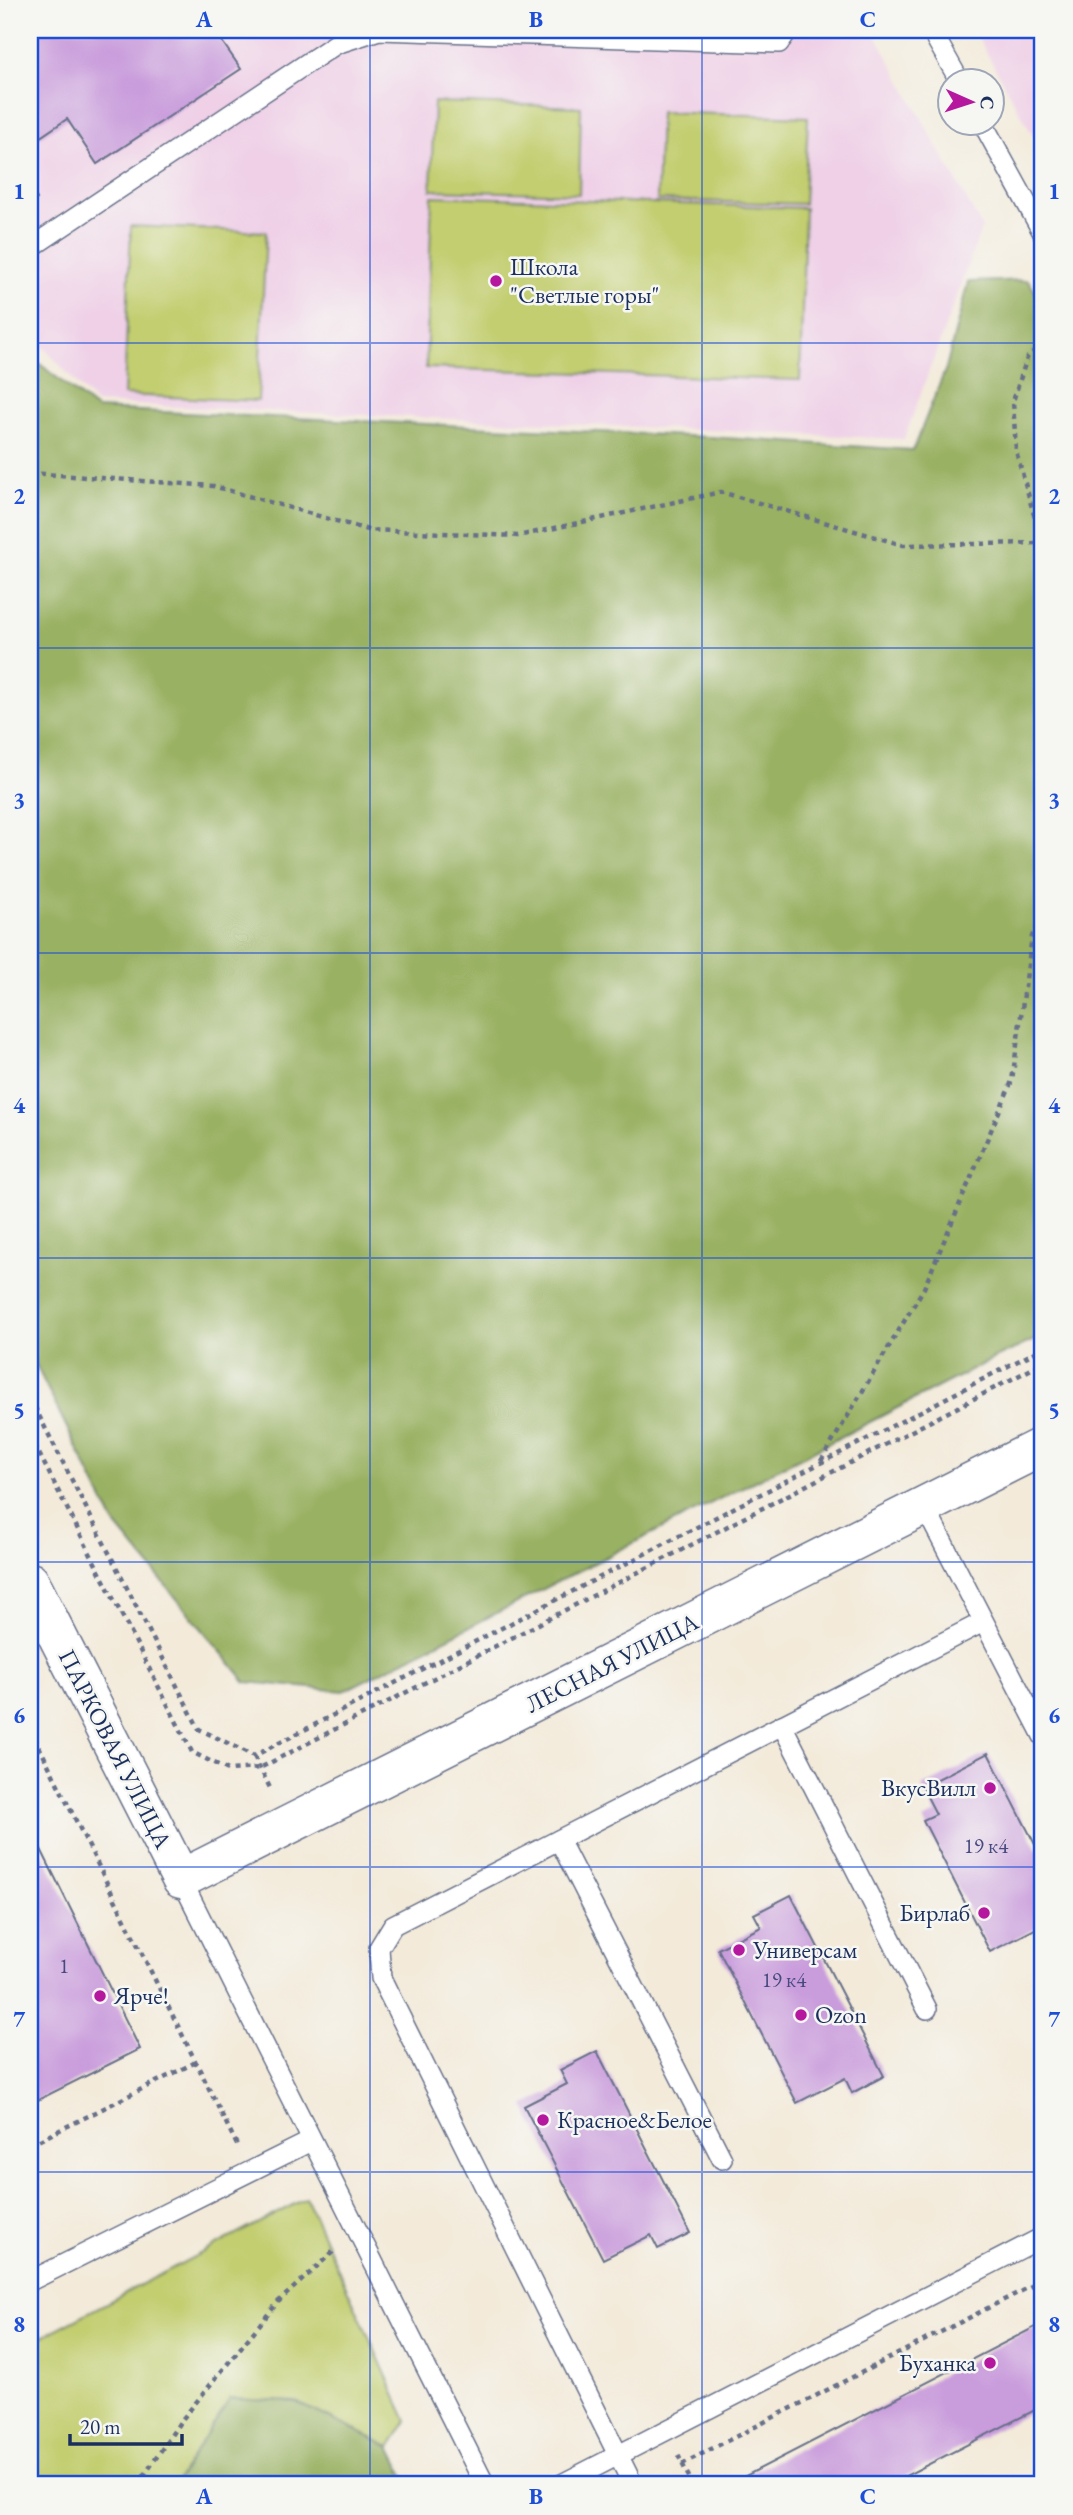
<svg xmlns="http://www.w3.org/2000/svg" width="1073" height="2515" font-family="'EB Garamond',serif">
  <style>
    .built { fill: #efd0e7 }
    .green { fill: #c2ce6f; stroke: #6e7e66; stroke-width: 2 }
    .forest { fill: #99b162; stroke: #5a7060; stroke-width: 2 }
    .building { fill: #c99cdc }
    .lines { fill: none; stroke-linecap: round; stroke-linejoin: round }
    .service-casing { stroke: #677089; stroke-width: 22 }
    .minor-casing { stroke: #677089; stroke-width: 41 }
    .path { stroke: #677089; stroke-width: 4.5; stroke-dasharray: 5 5; stroke-linecap: butt }
    .service { stroke: #fff; stroke-width: 19 }
    .minor { stroke: #fff; stroke-width: 38 }
    .grid { fill: none; stroke: #1d4ed8; stroke-width: 2; stroke-opacity: 0.55 }
    .poi-dot { fill: #b5179e; stroke: #f6f6f2; stroke-width: 2.5 }
    .labels { text-anchor: middle; stroke-width: 5; stroke-linejoin: round; paint-order: stroke }
    .number-label { font-size: 21px; fill: #464a7e }
    .poi-label { font-size: 24px; fill: #1b2f5e; stroke: #f6f6f2; text-anchor: start }
    .street-label { font-size: 24px; fill: #1b2f5e; stroke: #f6f6f2 }
    .neatline { fill: none; stroke: #1d4ed8; stroke-width: 2.5 }
    .grid-label { font-size: 23px; text-anchor: middle; font-weight: bold; fill: #1d4ed8 }
  </style>
  <rect width="100%" height="100%" fill="#f6f6f2"/>
  <filter id="ink" filterUnits="userSpaceOnUse"><feTurbulence type="fractalNoise" baseFrequency=".0143" numOctaves="2"/><feDisplacementMap in="SourceGraphic" scale="14" xChannelSelector="R" yChannelSelector="G"/><feConvolveMatrix kernelMatrix="1 2 1 2 8 2 1 2 1" color-interpolation-filters="sRGB"/></filter>
  <filter id="wash" filterUnits="userSpaceOnUse"><feTurbulence type="fractalNoise" baseFrequency=".00686" numOctaves="4" result="noise"/><feDisplacementMap in="SourceGraphic" scale="28" xChannelSelector="R" yChannelSelector="G"/><feGaussianBlur stdDeviation="1.57" result="paint"/><feColorMatrix in="noise" values="0 0 0 0 0 0 0 0 0 0 0 0 0 0 0 0 0 1.4 0 .05"/><feComposite in="paint" operator="in"/></filter>
  <g filter="url(#wash)">
    <rect width="100%" height="100%" fill="#f3ead9"/>
    <!-- built -->
    <g class="built">
      <polygon points="30,30 873,30 982,227 904,439 95,403 33,336 30,335"/>
      <polygon points="974,30 1043,30 1043,154"/>
    </g>
    <!-- green -->
    <g class="green">
      <polygon points="434,102 581,107 579,194 431,190"/>
      <polygon points="660,112 808,117 804,204 657,200"/>
      <polygon points="432,196 805,208 800,380 426,368"/>
      <polygon points="131,226 266,232 258,401 124,395"/>
      <polygon points="306,2198 407,2421 390,2447 296,2402 230,2399 174,2485 30,2485 30,2343"/>
    </g>
    <!-- forest -->
    <g class="forest">
      <polygon points="1028,280 1043,304 1043,1336 995,1358 344,1691 246,1682 114,1523 30,1353 30,356 96,409 709,437 913,450 946,368 968,282"/>
      <polygon points="230,2399 296,2402 390,2447 409,2485 174,2485"/>
    </g>
    <g id="blocks">
      <!-- building -->
      <g class="building">
        <polygon points="30,30 214,30 241,69 97,164 67,119 30,144"/>
        <polygon points="30,187 37,199 30,204"/>
        <polygon points="988,1753 1043,1860 1043,1925 990,1952 923,1820 936,1814 922,1787"/>
        <polygon points="30,1827 140,2049 30,2104"/>
        <polygon points="791,1895 884,2076 852,2093 845,2078 797,2103 718,1949 761,1927 754,1914"/>
        <polygon points="597,2051 690,2233 658,2249 651,2235 603,2259 524,2106 567,2084 560,2070"/>
        <polygon points="1043,2323 1043,2406 888,2485 728,2485"/>
      </g>
    </g>
  </g>
  <g filter="url(#ink)">
    <use href="#blocks" fill-opacity="0" stroke="#677089" stroke-width="2"/>
    <g class="lines">
      <!-- service casing -->
      <g class="service-casing">
        <g id="service">
          <polyline points="931,30 959,80"/>
          <polyline points="982,122 1043,233"/>
          <polyline points="30,248 336,44 379,30 779,43 788,30"/>
          <polyline points="924,1506 1043,1736"/>
          <polyline points="782,1725 927,2009"/>
          <polyline points="559,1840 722,2159"/>
          <polyline points="181,1879 485,2485"/>
          <polyline points="30,2281 311,2141"/>
          <polyline points="560,2485 1043,2237"/>
          <polyline points="633,2485 381,1978 379,1948 393,1925 983,1622"/>
        </g>
      </g>
      <!-- minor casing -->
      <g class="minor-casing">
        <polyline id="minor" points="30,1582 181,1879 1043,1446"/>
      </g>
      <!-- path -->
      <g class="path">
        <polyline points="1043,343 1027,358 1013,401 1016,451 1043,547"/>
        <polyline points="30,473 213,486 368,530 518,536 721,492 903,545 1041,543"/>
        <polyline points="30,1398 199,1729 254,1756 1043,1348"/>
        <polyline points="30,1436 192,1752 228,1770 260,1768 1043,1363"/>
        <polyline points="821,1461 924,1288 1012,1081 1032,936 1043,920"/>
        <polyline points="30,1728 238,2147"/>
        <polyline points="254,1756 271,1790"/>
        <polyline points="30,2145 196,2062"/>
        <polyline points="678,2455 693,2485"/>
        <polyline points="682,2464 1043,2280"/>
        <polyline points="138,2485 180,2422 278,2302 335,2250"/>
      </g>
      <!-- service -->
      <use href="#service" class="service"/>
      <!-- minor -->
      <use href="#minor" class="minor"/>
    </g>
  </g>
  <!-- grid -->
  <path class="grid" d="M370,30V2485M702,30V2485M30,343H1043M30,648H1043M30,953H1043M30,1258H1043M30,1562H1043M30,1867H1043M30,2172H1043"/>
  <!-- markers -->
  <g class="poi-dot">
    <circle cx="496" cy="281" r="7"/>
    <circle cx="990" cy="1788" r="7"/>
    <circle cx="984" cy="1913" r="7"/>
    <circle cx="739" cy="1950" r="7"/>
    <circle cx="100" cy="1996" r="7"/>
    <circle cx="801" cy="2015" r="7"/>
    <circle cx="543" cy="2120" r="7"/>
    <circle cx="990" cy="2363" r="7"/>
  </g>
  <g class="labels">
    <!-- number labels -->
    <g class="number-label">
      <text x="986" y="1853">19 к4</text>
      <text x="64" y="1973">1</text>
      <text x="784" y="1987">19 к4</text>
    </g>
    <!-- poi labels -->
    <g class="poi-label">
      <text x="510" y="275">Школа<tspan x="510" dy="28">"Светлые горы"</tspan></text>
      <text x="976" y="1796" text-anchor="end">ВкусВилл</text>
      <text x="970" y="1921" text-anchor="end">Бирлаб</text>
      <text x="753" y="1958">Универсам</text>
      <text x="114" y="2004">Ярче!</text>
      <text x="815" y="2023">Ozon</text>
      <text x="557" y="2128">Красное&amp;Белое</text>
      <text x="976" y="2371" text-anchor="end">Буханка</text>
    </g>
    <!-- street labels -->
    <g class="street-label">
      <text transform="translate(612 1663) rotate(-27)" y="8">ЛЕСНАЯ УЛИЦА</text>
      <text transform="translate(115 1749) rotate(63)" y="8">ПАРКОВАЯ УЛИЦА</text>
    </g>
  </g>
  <!-- margin -->
  <rect width="1073" height="2515" fill="none" stroke="#f6f6f2" stroke-width="77"/>
  <!-- north arrow -->
  <g transform="translate(971 102) rotate(93)"><circle r="33" fill="#f6f6f2" stroke="#9ea6b7" stroke-width="2"/>
  <path d="M0-5L12 26L0 18L-12 26Z" fill="#b5179e"/>
  <text y="-10" font-size="19" font-weight="bold" text-anchor="middle" fill="#1b2f5e">С</text>
  </g>
  <!-- scale -->
  <path d="M70 2434v10h112v-10" fill="none" stroke="#1b2f5e" stroke-width="3.5"/>
  <text x="80" y="2434" font-size="21" fill="#1b2f5e" stroke="#f6f6f2" stroke-width="5" paint-order="stroke">20 m</text>
  <rect x="38" y="38" width="996" height="2438" class="neatline"/>
  <g class="grid-label">
    <text x="204" y="27">A</text>
    <text x="536" y="27">B</text>
    <text x="868" y="27">C</text>
    <text x="19" y="199">1</text>
    <text x="1054" y="199">1</text>
    <text x="19" y="504">2</text>
    <text x="1054" y="504">2</text>
    <text x="19" y="808">3</text>
    <text x="1054" y="808">3</text>
    <text x="19" y="1113">4</text>
    <text x="1054" y="1113">4</text>
    <text x="19" y="1418">5</text>
    <text x="1054" y="1418">5</text>
    <text x="19" y="1723">6</text>
    <text x="1054" y="1723">6</text>
    <text x="19" y="2027">7</text>
    <text x="1054" y="2027">7</text>
    <text x="19" y="2332">8</text>
    <text x="1054" y="2332">8</text>
    <text x="204" y="2504">A</text>
    <text x="536" y="2504">B</text>
    <text x="868" y="2504">C</text>
  </g>
</svg>
